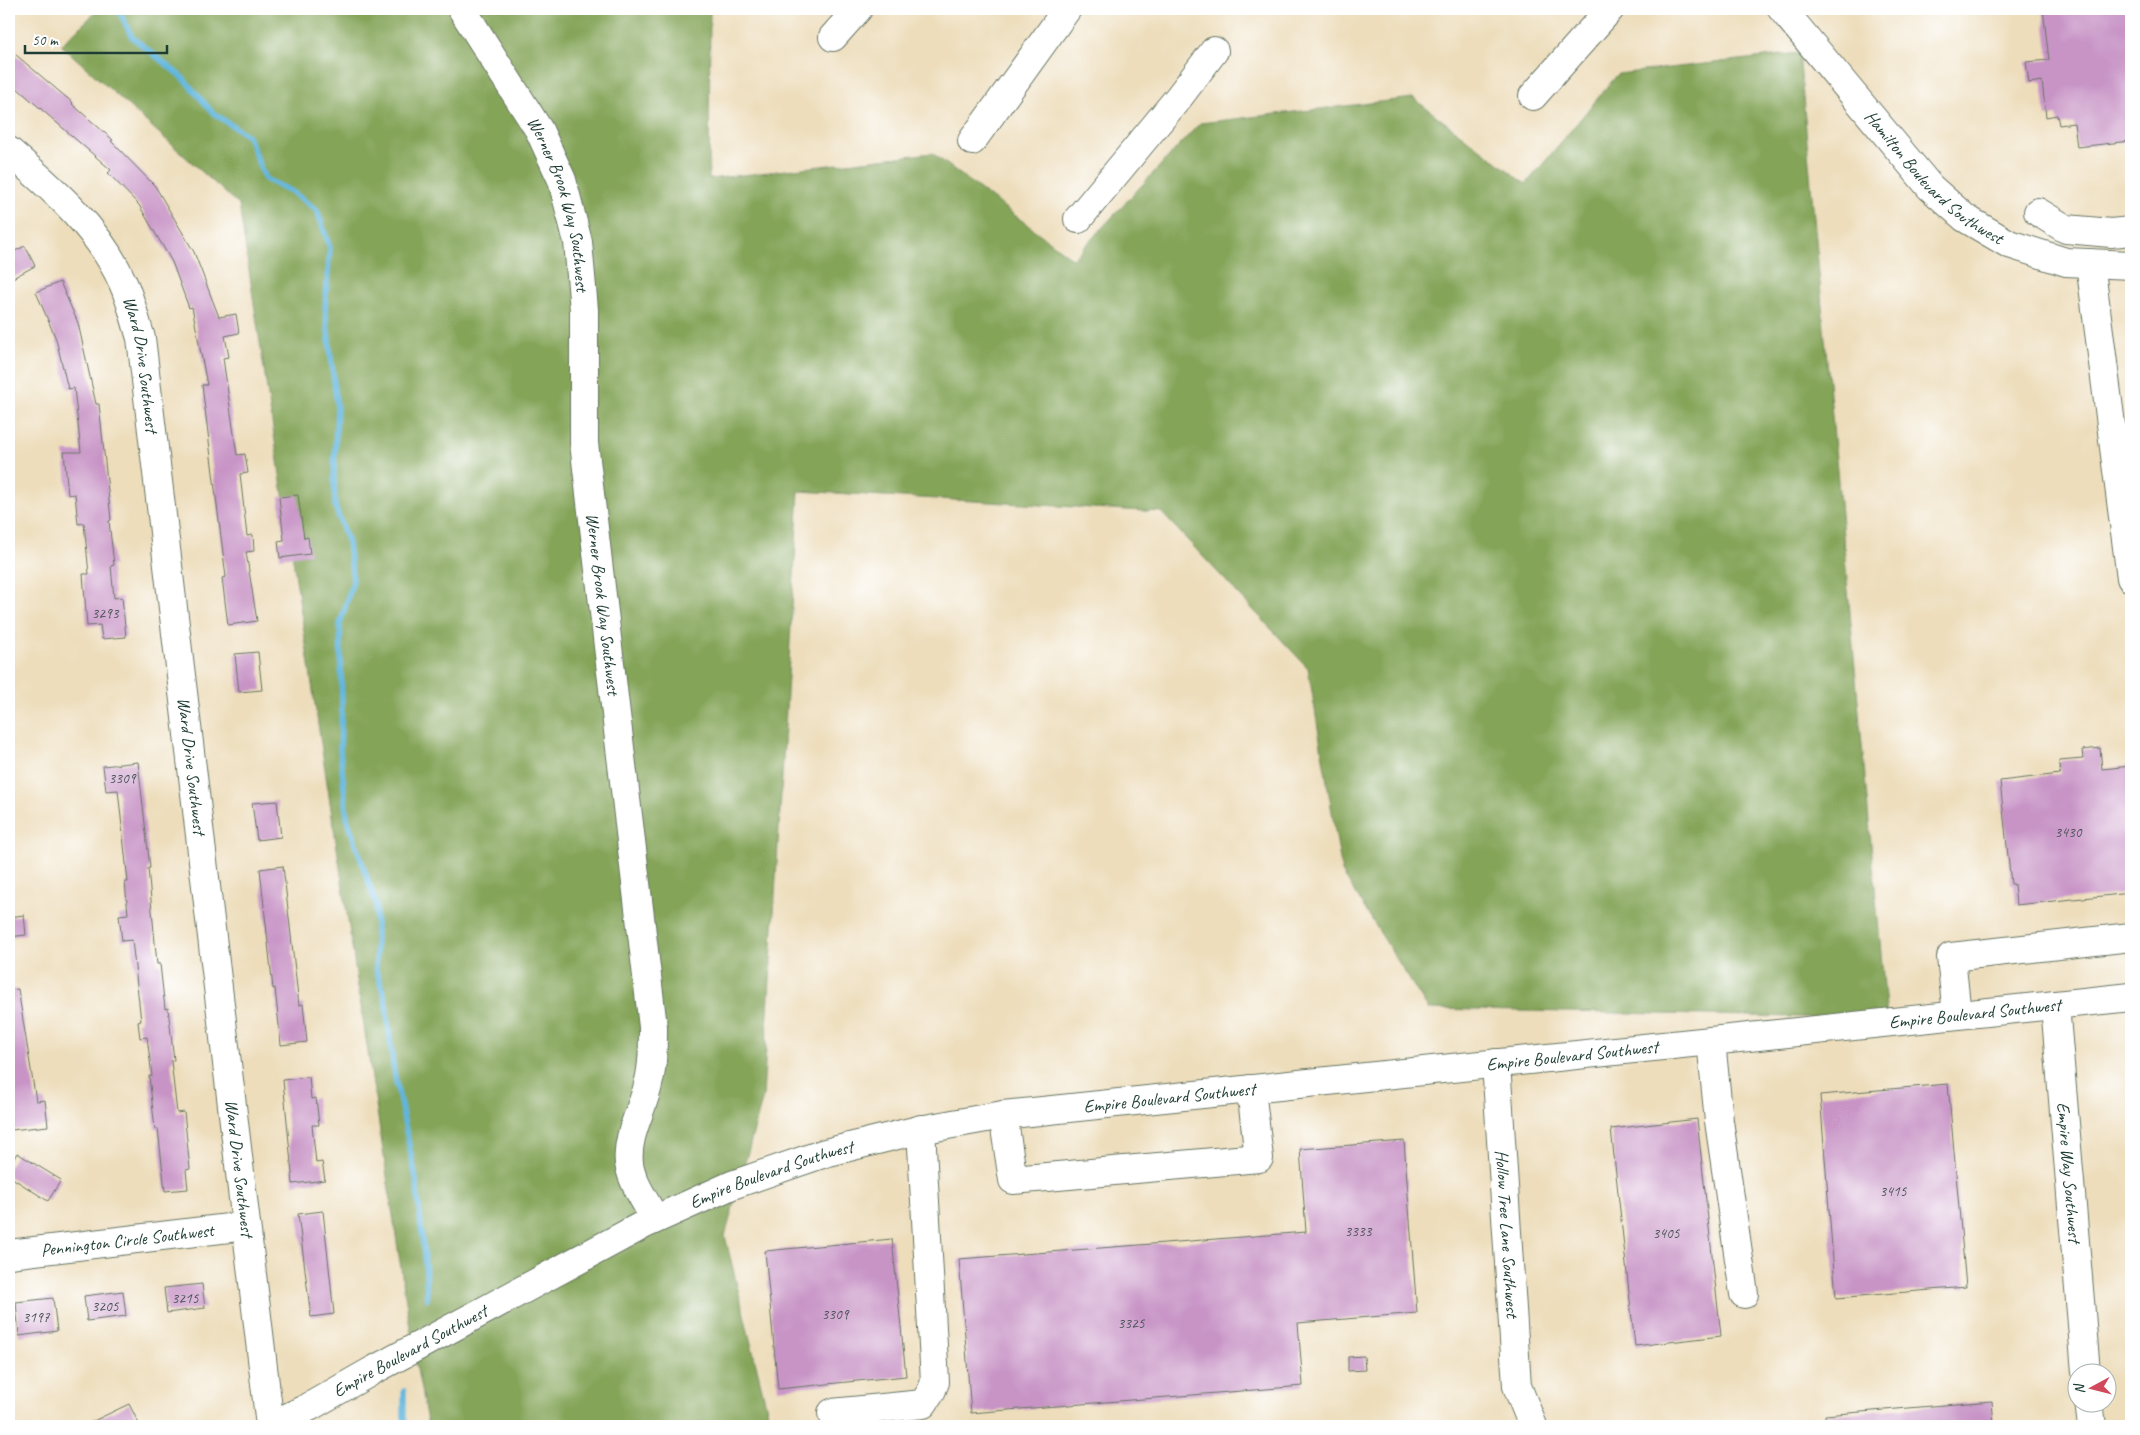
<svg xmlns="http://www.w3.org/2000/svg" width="2140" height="1435" font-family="Caveat,sans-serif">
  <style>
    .forest { fill: #84a458; stroke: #527046 }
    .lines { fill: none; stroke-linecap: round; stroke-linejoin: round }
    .stream { stroke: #61b6dd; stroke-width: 5.5 }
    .building { fill: #c894c6 }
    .minor-casing { stroke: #677563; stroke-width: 30 }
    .minor { stroke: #fff; stroke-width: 28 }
    .labels { text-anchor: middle; stroke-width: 4.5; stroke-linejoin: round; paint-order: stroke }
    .number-label { font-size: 15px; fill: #495358 }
    .street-label { font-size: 18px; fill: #1f3d34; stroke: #fff }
  </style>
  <rect width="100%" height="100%" fill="#fff"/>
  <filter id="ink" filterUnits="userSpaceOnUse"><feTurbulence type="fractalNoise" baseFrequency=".02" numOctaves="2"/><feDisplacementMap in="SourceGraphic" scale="10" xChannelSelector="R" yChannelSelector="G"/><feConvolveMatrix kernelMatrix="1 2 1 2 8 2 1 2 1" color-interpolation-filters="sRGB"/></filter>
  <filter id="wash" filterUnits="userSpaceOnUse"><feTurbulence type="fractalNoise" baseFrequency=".0096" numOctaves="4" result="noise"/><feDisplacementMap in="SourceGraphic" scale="20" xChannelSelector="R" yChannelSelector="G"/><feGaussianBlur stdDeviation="1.12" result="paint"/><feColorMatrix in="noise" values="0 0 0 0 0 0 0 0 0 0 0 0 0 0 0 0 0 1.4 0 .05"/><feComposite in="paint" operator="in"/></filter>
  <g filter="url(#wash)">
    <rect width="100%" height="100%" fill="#edddbb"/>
    <!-- forest -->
    <polygon class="forest" points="99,9 710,9 709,179 932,153 1073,259 1200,123 1413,98 1526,184 1618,74 1799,53 1887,1019 1428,1009 1342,872 1308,668 1161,512 799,491 763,1097 725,1236 771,1426 428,1426 414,1354 239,205 61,45"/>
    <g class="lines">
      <!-- stream -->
      <g class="stream">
        <polyline points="118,9 132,37 183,78 213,113 248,136 265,179 291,191 317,210 330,248 325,307 337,407 334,474 335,506 348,543 353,581 340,624 342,704 340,749 347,818 376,904 376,970 385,997 394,1072 416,1179 426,1274 427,1299"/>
        <polyline points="404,1391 404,1417 407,1426"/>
      </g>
    </g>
    <g id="blocks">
      <!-- building -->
      <g class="building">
        <polygon points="2043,9 2131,9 2131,141 2077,147 2074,123 2059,125 2057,115 2046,117 2042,81 2029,83 2026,62 2049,60"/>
        <polygon points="9,49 73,103 72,104 113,140 111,141 155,186 194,252 219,317 236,314 239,333 225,336 229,357 223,358 237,455 245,454 248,473 240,474 247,536 253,535 254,551 246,552 257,621 228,625 222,578 226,577 202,385 207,385 192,307 189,308 172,262 139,205 108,173 111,170 9,81"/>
        <polygon points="25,246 35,266 9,280 9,254"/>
        <polygon points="60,282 78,323 96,404 99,404 111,520 109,521 114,565 111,566 114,598 122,597 126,637 102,639 100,625 87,626 83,574 89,574 84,523 78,524 75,494 68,495 64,452 81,452 74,388 68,389 56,339 36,292"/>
        <polygon points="298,495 304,538 308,537 310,554 280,558 278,541 284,540 279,497"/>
        <polygon points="258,652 262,690 239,692 235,654"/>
        <polygon points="2100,748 2102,769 2131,766 2131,893 2016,905 2014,884 2011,884 2000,781 2060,774 2059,761 2083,759 2082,750"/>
        <polygon points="138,762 150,868 148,868 157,964 160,964 165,1009 168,1008 174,1060 171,1061 177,1113 184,1112 190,1169 186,1170 188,1189 165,1191 158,1129 155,1129 149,1076 152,1076 147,1037 140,1038 138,1022 141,1021 132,940 122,941 119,915 128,914 125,882 128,882 118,790 106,791 103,766"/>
        <polygon points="277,801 281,837 257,840 252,803"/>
        <polygon points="283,866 299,1005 303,1004 307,1042 281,1045 275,988 273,989 260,869"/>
        <polygon points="24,915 26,935 9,937 9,917"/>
        <polygon points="18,989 36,1101 45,1100 48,1126 11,1130 9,1107 9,990"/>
        <polygon points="309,1077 311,1099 316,1098 319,1125 312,1125 316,1163 322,1162 325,1180 293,1184 283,1080"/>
        <polygon points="1948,1084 1966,1287 1836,1298 1820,1095"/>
        <polygon points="1697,1119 1721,1336 1635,1346 1611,1129"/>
        <polygon points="1404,1141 1417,1313 1298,1323 1303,1386 971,1413 959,1259 1306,1232 1300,1149"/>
        <polygon points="17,1153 61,1180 48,1201 9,1176 9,1167"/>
        <polygon points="323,1211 334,1314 311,1317 298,1214"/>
        <polygon points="892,1239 906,1376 778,1389 765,1251"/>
        <polygon points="202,1284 205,1308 167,1313 164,1288"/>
        <polygon points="123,1291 126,1316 87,1321 84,1296"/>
        <polygon points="53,1298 57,1331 19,1336 16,1302"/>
        <polygon points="1364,1356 1365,1370 1348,1371 1348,1357"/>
        <polygon points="1992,1401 1994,1426 1826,1426 1825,1415"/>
        <polygon points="129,1404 140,1426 83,1426"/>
      </g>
    </g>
  </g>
  <g filter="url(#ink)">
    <use href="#blocks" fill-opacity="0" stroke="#677563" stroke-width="1"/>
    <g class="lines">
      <!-- minor casing -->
      <g class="minor-casing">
        <g id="minor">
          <path id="s1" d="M462,9L539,130L562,180L578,242L584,310V443L653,1027C653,1047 653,1066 648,1085C642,1111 626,1136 629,1163C632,1183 646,1202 655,1219"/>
          <path id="s2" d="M1782,9L1930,187L1965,218L2009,244L2066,262L2131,265"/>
          <polyline points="833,37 858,9"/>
          <polyline points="1533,96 1610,9"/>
          <polyline points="972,141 1067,9"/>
          <path id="s3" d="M9,151C53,189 99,228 123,283C131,300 135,320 141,338L270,1426"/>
          <polyline points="2038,212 2066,229 2111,233 2131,231"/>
          <polyline points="1078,219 1179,97 1214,51"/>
          <polyline points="2090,263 2131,578"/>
          <path id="s4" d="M2055,1005L2086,1372"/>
          <polyline points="1957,1015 1951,957 2131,937"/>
          <polyline points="1711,1041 1719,1121 1744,1294"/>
          <path id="s5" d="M1496,1063L1517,1386L1533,1426"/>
          <polyline points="1003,1115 1013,1180 1259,1158 1251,1089"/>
          <path id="s6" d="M9,1254L246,1226"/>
          <polyline points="2089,1402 2092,1426"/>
          <polyline points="832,1413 923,1404 931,1392 935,1382 921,1129"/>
          <path id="s7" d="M270,1426L309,1407L372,1371L645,1224L732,1185L825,1153L914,1131L1003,1115L2131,997"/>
        </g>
      </g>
      <!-- minor -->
      <use href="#minor" class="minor"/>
    </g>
  </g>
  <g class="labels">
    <!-- number labels -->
    <g class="number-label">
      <text x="105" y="618">3293</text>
      <text x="122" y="783">3309</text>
      <text x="2068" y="837">3430</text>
      <text x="1893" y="1196">3415</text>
      <text x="1358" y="1236">3333</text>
      <text x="1666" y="1238">3405</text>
      <text x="185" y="1303">3215</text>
      <text x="105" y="1311">3205</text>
      <text x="835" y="1319">3309</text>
      <text x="36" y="1322">3197</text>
      <text x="1131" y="1328">3325</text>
    </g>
    <!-- street labels -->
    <g class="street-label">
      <text dy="6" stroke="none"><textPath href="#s2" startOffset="228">Hamilton Boulevard Southwest</textPath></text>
      <text dy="6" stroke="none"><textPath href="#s1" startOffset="221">Werner Brook Way Southwest</textPath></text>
      <text dy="6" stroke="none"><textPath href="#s3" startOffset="260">Ward Drive Southwest</textPath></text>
      <text dy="6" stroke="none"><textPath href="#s1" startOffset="626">Werner Brook Way Southwest</textPath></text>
      <text dy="6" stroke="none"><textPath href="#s3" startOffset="665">Ward Drive Southwest</textPath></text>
      <text dy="6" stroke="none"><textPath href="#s7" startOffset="1779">Empire Boulevard Southwest</textPath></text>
      <text dy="6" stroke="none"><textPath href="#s7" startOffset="1374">Empire Boulevard Southwest</textPath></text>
      <text dy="6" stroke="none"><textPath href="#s7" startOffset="969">Empire Boulevard Southwest</textPath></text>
      <text dy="6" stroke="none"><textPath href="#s3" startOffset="1070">Ward Drive Southwest</textPath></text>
      <text dy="6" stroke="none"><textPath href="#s4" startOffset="168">Empire Way Southwest</textPath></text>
      <text dy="6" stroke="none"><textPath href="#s7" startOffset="562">Empire Boulevard Southwest</textPath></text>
      <text dy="6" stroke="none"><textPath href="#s5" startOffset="171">Hollow Tree Lane Southwest</textPath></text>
      <text dy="6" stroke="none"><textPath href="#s6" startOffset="119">Pennington Circle Southwest</textPath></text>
      <text dy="6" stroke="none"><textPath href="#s7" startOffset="159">Empire Boulevard Southwest</textPath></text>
    </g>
  </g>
  <!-- margin -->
  <rect width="2140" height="1435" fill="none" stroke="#fff" stroke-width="30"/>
  <!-- north arrow -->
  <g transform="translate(2092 1388) rotate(263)"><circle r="24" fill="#ffffff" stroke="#a5b1ae"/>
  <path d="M0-4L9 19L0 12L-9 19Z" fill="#d1495b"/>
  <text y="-8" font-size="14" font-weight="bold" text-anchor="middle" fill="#1f3d34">N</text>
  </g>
  <!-- scale -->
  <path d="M25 45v8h142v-8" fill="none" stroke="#1f3d34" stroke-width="2.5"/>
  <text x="32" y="45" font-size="15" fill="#1f3d34" stroke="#ffffff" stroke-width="4" paint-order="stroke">50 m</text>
</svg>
